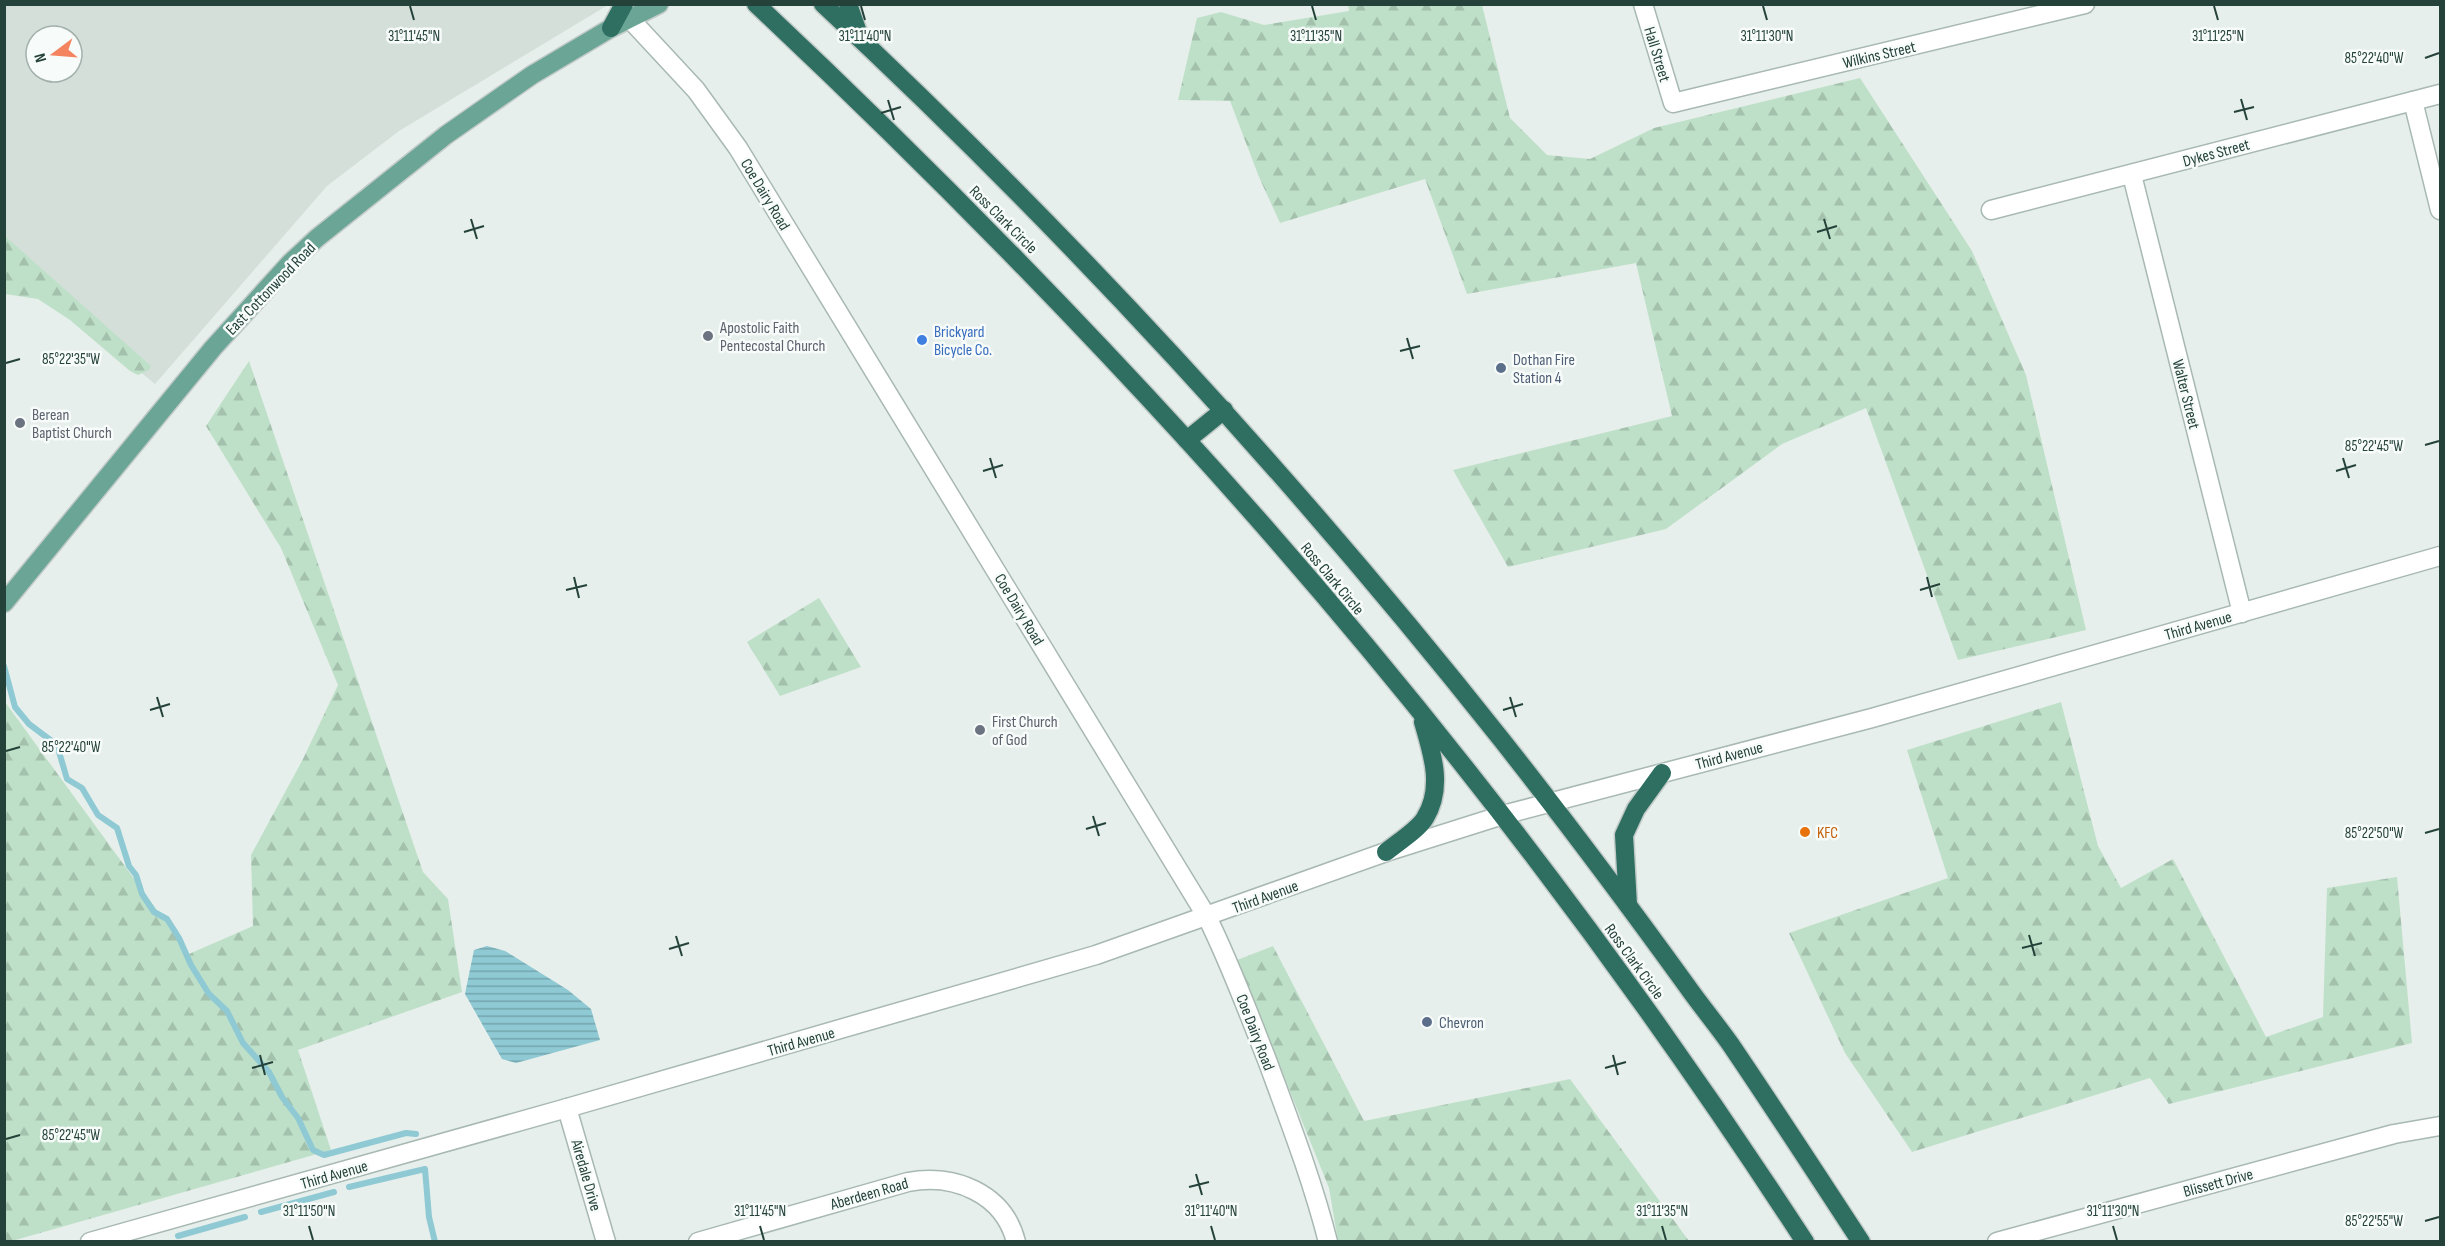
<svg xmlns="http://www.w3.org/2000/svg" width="2445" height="1246" font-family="'Sofia Sans Condensed',sans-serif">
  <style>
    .built { fill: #d4dfda; fill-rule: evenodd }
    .forest { fill: url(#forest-firs) }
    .water { fill: url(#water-rules) }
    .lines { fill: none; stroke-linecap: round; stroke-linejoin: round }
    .stream { stroke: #8ec9d4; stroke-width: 6 }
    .minor-casing { stroke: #a8b8b2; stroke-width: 21 }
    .major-casing { stroke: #c2cac8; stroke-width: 21 }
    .highway-casing { stroke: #c2cac8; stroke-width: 21 }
    .minor { stroke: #fff; stroke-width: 18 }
    .major { stroke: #6aa596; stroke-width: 18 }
    .highway { stroke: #2f6f62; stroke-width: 18 }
    .ticks { fill: none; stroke: #24423a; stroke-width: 2 }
    .worship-dot { fill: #6b7280; stroke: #f7fbf9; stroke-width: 2 }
    .shop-dot { fill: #3f7fe0; stroke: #f7fbf9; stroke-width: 2 }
    .service-dot { fill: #5c6f8a; stroke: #f7fbf9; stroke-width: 2 }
    .food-dot { fill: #e8710a; stroke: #f7fbf9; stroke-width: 2 }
    .labels { text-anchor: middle; stroke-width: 5; stroke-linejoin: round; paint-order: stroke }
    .street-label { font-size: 16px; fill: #24423a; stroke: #f7fbf9 }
    .worship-label { font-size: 16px; fill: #5b616d; stroke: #f7fbf9; text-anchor: start }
    .shop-label { font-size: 16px; fill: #366cbe; stroke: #f7fbf9; text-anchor: start }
    .service-label { font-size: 16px; fill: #4e5e75; stroke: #f7fbf9; text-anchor: start }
    .food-label { font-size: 16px; fill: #c56008; stroke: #f7fbf9; text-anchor: start }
    .ticks-label { font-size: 15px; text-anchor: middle; fill: #24423a; stroke: #f7fbf9; stroke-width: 5; stroke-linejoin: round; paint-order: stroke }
  </style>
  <defs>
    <pattern id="forest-firs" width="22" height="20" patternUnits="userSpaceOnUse" patternTransform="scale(1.5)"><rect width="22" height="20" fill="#bfe0c8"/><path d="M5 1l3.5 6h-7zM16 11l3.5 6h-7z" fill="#a4c1ad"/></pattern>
    <pattern id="water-rules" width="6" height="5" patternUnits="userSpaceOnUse" patternTransform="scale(1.5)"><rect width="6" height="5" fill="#8ec9d4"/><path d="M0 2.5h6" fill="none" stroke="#74a5ad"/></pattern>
  </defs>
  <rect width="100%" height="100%" fill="#e6efeb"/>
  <!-- built -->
  <path class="built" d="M4,5H608L399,131L327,186L155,384L5,261ZM36,36H72V72H36Z"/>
  <!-- forest -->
  <g class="forest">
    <polygon points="1348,4 1482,5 1510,118 1547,155 1590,159 1654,128 1860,78 1972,251 2026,375 2086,630 1958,660 1866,408 1782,444 1666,529 1508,567 1453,470 1672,416 1636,263 1467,294 1425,179 1280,223 1259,177 1230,101 1178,100 1197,18 1221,12 1264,25 1349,11"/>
    <polygon points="5,236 151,366 149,370 138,375 130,371 70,320 38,299 5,294"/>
    <polygon points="249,361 423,872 448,899 462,992 298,1050 331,1150 12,1241 5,1241 5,702 189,954 253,926 251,855 303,759 338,685 281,548 206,426"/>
    <polygon points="819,598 861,667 780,696 747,642"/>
    <polygon points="2061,702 2098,846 2121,888 2173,859 2266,1037 2323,1017 2327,888 2397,877 2412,1043 2169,1104 2150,1078 1912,1152 1845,1053 1789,933 1948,878 1907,750"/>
    <polygon points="1273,946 1364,1121 1570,1079 1689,1241 1338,1241 1329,1188 1237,960"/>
  </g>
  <!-- water -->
  <polygon class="water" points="487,946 505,951 568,990 591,1009 600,1040 516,1063 502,1059 465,994 474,950"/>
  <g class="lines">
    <!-- stream -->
    <g class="stream">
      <polyline points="4,666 15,707 29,724 57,745 67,779 82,788 98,815 117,828 129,866 136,875 142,894 154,912 167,919 179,938 191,965 209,994 227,1011 243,1043 269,1072 282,1097 298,1118 313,1150 324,1155 406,1133 416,1134"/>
      <polyline points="349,1187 425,1169 429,1217 435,1242"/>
      <polyline points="261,1212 334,1192"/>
      <polyline points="178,1236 245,1217"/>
    </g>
    <!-- minor casing -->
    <g class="minor-casing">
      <g id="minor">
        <polyline points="1643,4 1673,103 2085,4"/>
        <path d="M630,19L696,90L738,148L1207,917C1230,963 1248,1012 1267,1060C1289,1120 1312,1179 1328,1242"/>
        <polyline points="2413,101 2440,210"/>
        <polyline points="2132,175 2242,613"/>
        <polyline points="1991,210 2440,94"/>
        <polyline points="567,1108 606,1242"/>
        <polyline points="90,1242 567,1108 1096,955 1386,852 1503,815 1872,718 2440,556"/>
        <path d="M698,1242L908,1182C953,1173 1004,1193 1016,1242"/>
        <polyline points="1997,1242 2394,1134 2440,1126"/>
      </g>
    </g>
    <!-- major casing -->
    <g class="major-casing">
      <polyline id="major" points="4,603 213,348 290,263 317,238 446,135 532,75 611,28 659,4"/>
    </g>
    <!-- highway casing -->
    <g class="highway-casing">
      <g id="highway">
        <path d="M756,4C905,144 1049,289 1187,440C1413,688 1622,960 1805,1242"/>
        <path d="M823,4C1068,232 1294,478 1501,739C1565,820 1627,903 1687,986C1701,1006 1717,1025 1731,1045C1775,1110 1818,1176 1861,1242"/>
        <polyline points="848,4 860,38"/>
        <polyline points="611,28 624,4"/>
        <polyline points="1187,440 1224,410"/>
        <path d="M1386,852C1397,843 1419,829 1425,818C1444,787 1432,753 1423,722"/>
        <polyline points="1628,905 1624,835 1636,809 1662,773"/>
      </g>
    </g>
    <!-- minor -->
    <use href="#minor" class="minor"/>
    <!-- major -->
    <use href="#major" class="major"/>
    <!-- highway -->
    <use href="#highway" class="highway"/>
  </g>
  <!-- ticks -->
  <path class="ticks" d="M410,6L414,20M861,6L865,20M1312,6L1316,20M1763,6L1767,20M2214,6L2218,20M2425,58L2439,53M2241,99L2247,120M888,100L894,120M2234,112L2254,107M881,113L901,107M471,219L477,239M1824,219L1830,239M464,232L484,226M1817,232L1837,226M1407,338L1413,359M1400,351L1420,346M6,363L20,359M2425,445L2439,441M990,458L996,478M2343,458L2349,478M983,471L1003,465M2336,471L2356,465M574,577L579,598M1927,577L1932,597M566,590L587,585M1920,590L1940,584M157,697L163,717M1510,697L1516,717M150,710L170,704M1503,710L1523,704M6,751L20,747M1093,816L1099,836M1086,829L1106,823M2425,833L2439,829M2029,935L2035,956M676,936L682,956M2022,948L2042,943M669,949L689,943M260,1055L265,1075M1613,1055L1618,1075M252,1068L273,1062M1605,1068L1626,1062M6,1139L20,1135M1196,1174L1202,1195M1189,1187L1209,1182M2425,1221L2439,1217M309,1226L313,1240M760,1226L764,1240M1211,1226L1215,1240M1662,1226L1666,1240M2113,1226L2117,1240"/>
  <!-- markers -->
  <g class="worship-dot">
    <circle cx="708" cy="336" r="6"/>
    <circle cx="20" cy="423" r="6"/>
    <circle cx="980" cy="730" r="6"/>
  </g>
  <circle class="shop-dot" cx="922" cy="340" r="6"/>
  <g class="service-dot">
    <circle cx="1501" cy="368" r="6"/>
    <circle cx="1427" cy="1022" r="6"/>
  </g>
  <circle class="food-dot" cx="1805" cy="832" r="6"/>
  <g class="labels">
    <!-- street labels -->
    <g class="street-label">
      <text transform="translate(1658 54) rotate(73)" y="6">Hall Street</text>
      <text transform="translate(1879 54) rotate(-13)" y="6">Wilkins Street</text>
      <text transform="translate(2216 152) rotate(-15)" y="6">Dykes Street</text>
      <text transform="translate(766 194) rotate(59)" y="6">Coe Dairy Road</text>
      <text transform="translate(1004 219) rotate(45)" y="6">Ross Clark Circle</text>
      <text transform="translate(270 288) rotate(-46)" y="6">East Cottonwood Road</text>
      <text transform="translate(2187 394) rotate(76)" y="6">Walter Street</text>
      <text transform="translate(1333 578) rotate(50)" y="6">Ross Clark Circle</text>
      <text transform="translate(1020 609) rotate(59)" y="6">Coe Dairy Road</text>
      <text transform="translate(2198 625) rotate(-16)" y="6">Third Avenue</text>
      <text transform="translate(1729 755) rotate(-15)" y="6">Third Avenue</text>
      <text transform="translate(1265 896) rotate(-20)" y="6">Third Avenue</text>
      <text transform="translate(1635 961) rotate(54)" y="6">Ross Clark Circle</text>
      <text transform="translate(1256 1032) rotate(69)" y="6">Coe Dairy Road</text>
      <text transform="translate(801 1041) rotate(-16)" y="6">Third Avenue</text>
      <text transform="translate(334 1174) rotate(-16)" y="6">Third Avenue</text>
      <text transform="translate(587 1175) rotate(74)" y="6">Airedale Drive</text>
      <text transform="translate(2218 1182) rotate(-15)" y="6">Blissett Drive</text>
      <text transform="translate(869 1193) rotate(-16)" y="6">Aberdeen Road</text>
    </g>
    <!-- worship labels -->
    <g class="worship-label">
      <text x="720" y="333">Apostolic Faith<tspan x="720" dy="18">Pentecostal Church</tspan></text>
      <text x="32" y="420">Berean<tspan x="32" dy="18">Baptist Church</tspan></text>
      <text x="992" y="727">First Church<tspan x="992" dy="18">of God</tspan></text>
    </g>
    <!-- shop labels -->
    <g class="shop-label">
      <text x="934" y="337">Brickyard<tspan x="934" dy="18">Bicycle Co.</tspan></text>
    </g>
    <!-- service labels -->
    <g class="service-label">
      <text x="1513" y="365">Dothan Fire<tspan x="1513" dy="18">Station 4</tspan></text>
      <text x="1439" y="1028">Chevron</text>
    </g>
    <!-- food labels -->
    <g class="food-label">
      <text x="1817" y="838">KFC</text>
    </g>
  </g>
  <g class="ticks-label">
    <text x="414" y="41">31°11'45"N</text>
    <text x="865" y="41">31°11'40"N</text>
    <text x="1316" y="41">31°11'35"N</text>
    <text x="1767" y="41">31°11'30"N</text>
    <text x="2218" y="41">31°11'25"N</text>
    <text x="2374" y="63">85°22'40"W</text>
    <text x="71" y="364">85°22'35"W</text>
    <text x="2374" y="451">85°22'45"W</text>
    <text x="71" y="752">85°22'40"W</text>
    <text x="2374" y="838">85°22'50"W</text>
    <text x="71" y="1140">85°22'45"W</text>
    <text x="309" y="1216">31°11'50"N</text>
    <text x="760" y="1216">31°11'45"N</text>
    <text x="1211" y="1216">31°11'40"N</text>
    <text x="1662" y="1216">31°11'35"N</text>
    <text x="2113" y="1216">31°11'30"N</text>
    <text x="2374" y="1226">85°22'55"W</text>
  </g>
  <!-- border -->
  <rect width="2445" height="1246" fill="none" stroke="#24423a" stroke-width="12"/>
  <!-- north arrow -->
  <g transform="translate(54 54) rotate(254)"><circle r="28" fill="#f7fbf9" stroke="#a3b1ad" stroke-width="1.5"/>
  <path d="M0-4.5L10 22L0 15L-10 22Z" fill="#f4845f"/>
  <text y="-9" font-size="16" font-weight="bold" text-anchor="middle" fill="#24423a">N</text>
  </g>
</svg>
